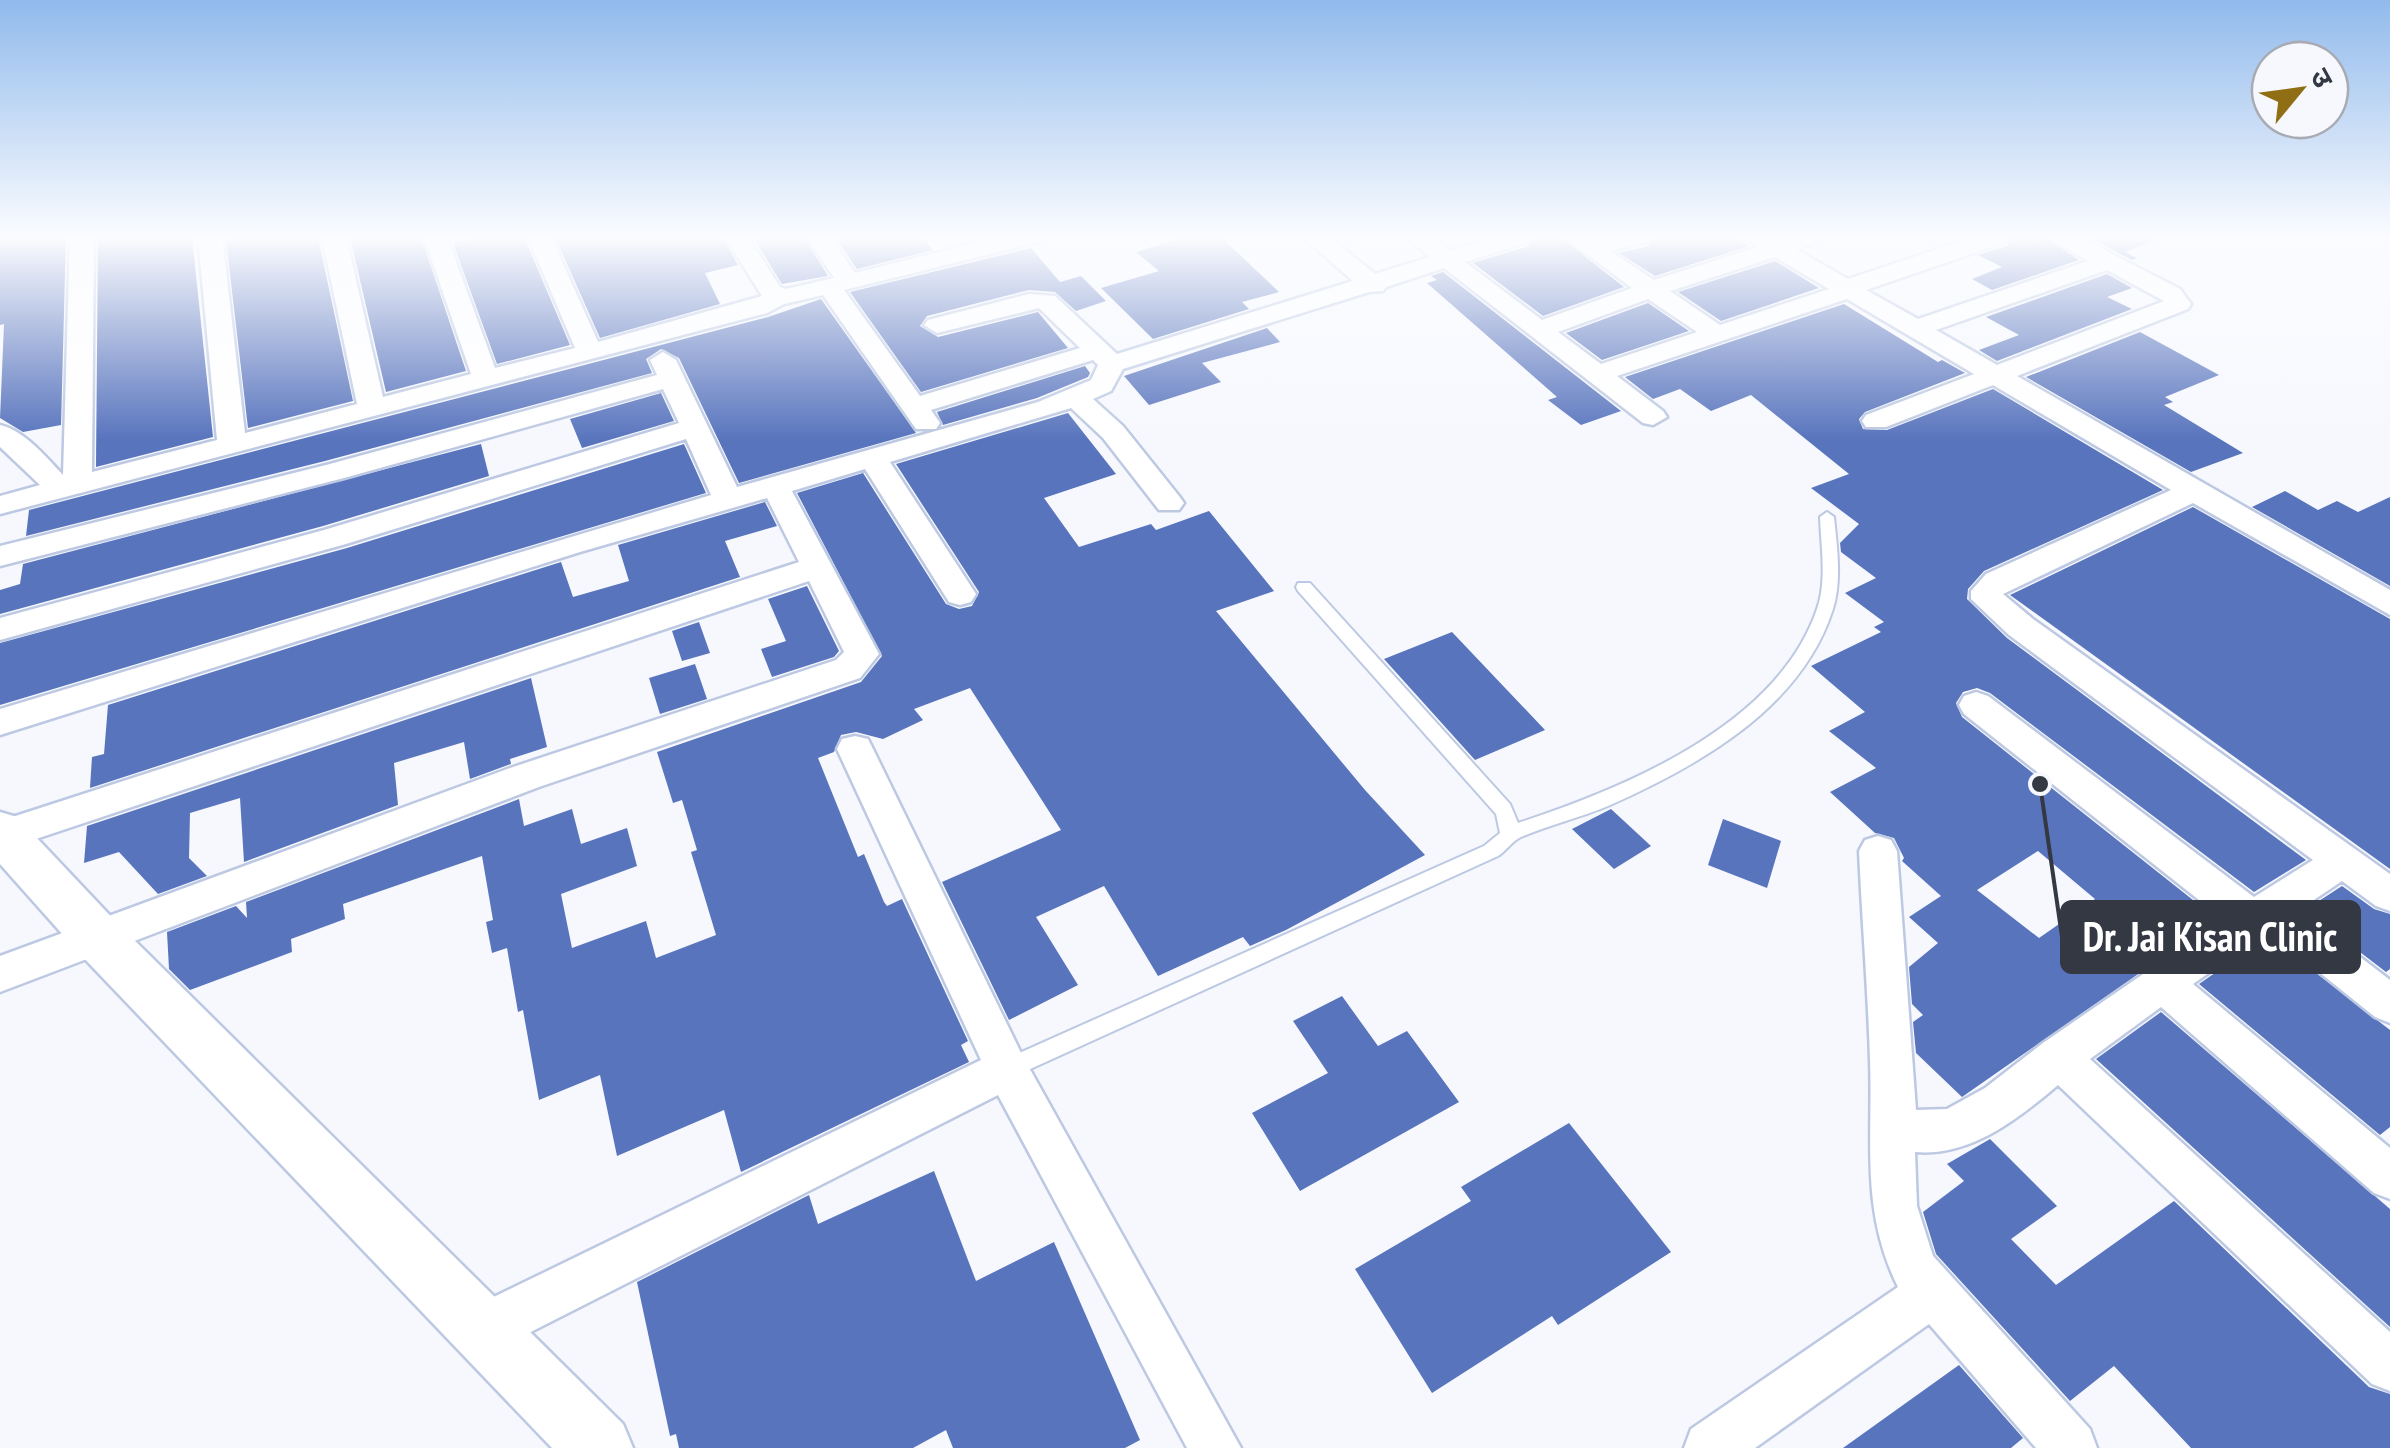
<svg xmlns="http://www.w3.org/2000/svg" width="2390" height="1448" font-family="'PT Sans Narrow','Noto Sans Devanagari',sans-serif">
  <style>
    .building { fill: #5874bd; fill-rule: evenodd }
    .lines { fill: none; stroke-linecap: round; stroke-linejoin: round }
    .service-casing { stroke: #bdc9e2; stroke-width: 4 }
    .minor-casing { stroke: #bdc9e2; stroke-width: 5 }
    .tertiary-casing { stroke: #bdc9e2; stroke-width: 5 }
    .service { fill: #fff; fill-rule: evenodd }
    .minor { fill: #fff; fill-rule: evenodd }
    .tertiary { fill: #fff; fill-rule: evenodd }
    .leader { fill: none; stroke: #333842; stroke-width: 4 }
    .callout-dot { fill: #333842; stroke: #f6f8fe; stroke-width: 4 }
    .callout { fill: #333842; stroke: #333842; stroke-width: 4 }
    .callout-label { font-size: 40px; text-anchor: middle; font-weight: bold; fill: #fff }
  </style>
  <rect width="100%" height="100%" fill="#f6f8fe"/>
  <!-- building -->
  <g class="building">
    <polygon points="0,237 66,237 61,425 23,432 0,418 4,324 0,325"/>
    <polygon points="98,237 192,237 213,437 96,467"/>
    <polygon points="238,237 318,237 353,401 248,428 226,240"/>
    <polygon points="350,237 421,237 466,371 386,392"/>
    <polygon points="482,237 524,237 570,345 497,364 453,243"/>
    <polygon points="555,237 722,237 738,265 705,273 720,304 600,338"/>
    <polygon points="753,237 804,237 828,276 782,284"/>
    <polygon points="835,237 923,237 933,250 857,269"/>
    <polygon points="1184,237 1221,237 1279,292 1242,302 1249,309 1153,339 1101,288 1159,271 1136,252"/>
    <polygon points="1534,237 1560,237 1624,287 1543,316 1473,263 1529,246"/>
    <polygon points="1654,237 1735,237 1749,246 1655,276 1619,253 1649,246"/>
    <polygon points="2012,237 2045,237 2079,260 1992,290 1972,279 2002,267 1978,255 2007,246"/>
    <polygon points="2088,237 2157,237 2158,239 2125,252 2137,258 2132,260"/>
    <polygon points="1031,248 1060,282 1081,276 1106,301 1076,311 1055,292 1029,290 927,316 920,326 938,337 1038,312 1068,348 921,392 850,292"/>
    <polygon points="1775,261 1819,288 1721,321 1678,292"/>
    <polygon points="1443,272 1621,411 1581,425 1548,400 1557,397 1427,283 1437,280 1431,276"/>
    <polygon points="2107,274 2132,288 2107,297 2132,309 1997,361 1979,350 2019,335 1986,317"/>
    <polygon points="821,299 916,433 739,483 679,358 661,349 646,359 652,373 325,461 26,536 29,510 768,317"/>
    <polygon points="1648,303 1689,331 1602,360 1566,333"/>
    <path d="M1844,304L1938,362L1942,360L1965,373L1865,412L1859,419L1863,429L1887,430L1993,389L2163,490L1984,571L1968,589L1967,599L2007,638L2306,860L2254,892L1990,693L1977,688L1963,692L1956,703L1962,717L2217,919L1962,1097L1916,1053L1913,1022L1923,1015L1912,1004L1909,967L1938,943L1909,917L1941,896L1902,861L1904,858L1894,838L1875,833L1830,792L1876,768L1829,731L1865,712L1811,666L1881,632L1874,627L1884,622L1845,593L1876,578L1841,552L1840,543L1859,524L1811,488L1849,474L1751,395L1711,411L1680,389L1653,399L1625,377ZM2038,851L2095,899L2039,938L1977,890Z"/>
    <polygon points="1267,328 1280,342 1202,363 1221,382 1149,405 1124,376"/>
    <polygon points="2140,332 2219,375 2165,397 2173,402 2164,405 2243,453 2191,472 2026,377"/>
    <polygon points="1085,366 1090,373 1088,377 1037,398 943,425 937,412"/>
    <polygon points="661,393 674,421 582,448 570,419"/>
    <polygon points="1068,413 1116,474 1044,498 1079,547 1151,524 1156,530 1209,511 1274,591 1216,611 1365,790 1425,855 1286,930 1250,946 1243,937 1158,976 1104,886 1036,917 1078,985 1009,1020 942,882 1061,830 970,688 914,709 923,720 883,739 856,732 841,735 834,752 818,758 858,857 864,854 884,902 887,906 902,899 968,1041 961,1045 969,1062 741,1172 724,1110 617,1156 600,1075 539,1100 523,1010 518,1012 507,948 492,953 486,922 493,920 482,856 343,904 345,919 291,939 292,952 190,990 169,969 167,932 236,906 247,918 246,902 519,799 524,826 572,809 581,844 627,828 637,866 561,894 572,948 646,921 656,958 716,935 691,852 697,850 682,800 673,803 657,752 861,682 882,656 797,493 863,473 946,604 959,609 972,606 979,592 896,464"/>
    <polygon points="481,444 489,476 323,526 0,614 0,590 20,584 23,564"/>
    <polygon points="684,444 706,493 0,705 0,643 347,548"/>
    <polygon points="2285,491 2318,510 2337,501 2358,512 2390,497 2390,586 2252,507"/>
    <polygon points="765,502 777,526 725,541 740,577 90,788 92,757 104,754 108,705 561,562 573,597 629,581 618,545"/>
    <polygon points="2193,507 2390,619 2390,869 2010,595"/>
    <polygon points="807,586 839,651 834,657 772,677 761,649 786,641 768,599"/>
    <polygon points="699,622 710,653 682,661 672,631"/>
    <polygon points="1452,632 1545,730 1475,760 1384,659"/>
    <polygon points="695,664 707,699 660,714 649,678"/>
    <polygon points="531,678 547,747 510,759 511,764 470,779 464,742 394,763 398,805 244,862 240,798 190,813 189,858 207,876 158,894 119,852 84,863 87,826"/>
    <polygon points="1611,809 1651,846 1614,869 1572,829"/>
    <polygon points="1723,819 1781,841 1767,888 1708,865"/>
    <polygon points="2342,886 2374,909 2390,914 2390,969 2386,972 2305,910"/>
    <polygon points="2268,936 2390,1030 2390,1127 2380,1135 2199,984"/>
    <polygon points="1342,996 1378,1046 1407,1031 1459,1102 1300,1191 1252,1113 1328,1073 1293,1021"/>
    <polygon points="2161,1012 2390,1209 2390,1327 2096,1059"/>
    <polygon points="1569,1123 1671,1252 1558,1325 1552,1316 1432,1393 1355,1269 1471,1201 1461,1187"/>
    <polygon points="1990,1139 2057,1206 2011,1239 2056,1285 2174,1201 2369,1387 2390,1394 2390,1448 2191,1448 2114,1366 2070,1401 1936,1254 1923,1212 1964,1181 1947,1164"/>
    <polygon points="934,1171 976,1281 1054,1242 1140,1440 1125,1448 953,1448 946,1430 913,1448 679,1448 676,1434 670,1436 637,1282 809,1195 818,1224"/>
    <polygon points="1959,1365 2023,1438 2011,1448 1843,1448"/>
  </g>
  <g class="lines">
    <!-- service casing -->
    <g class="service-casing">
      <path id="service" d="M1827,512L1834,517C1837,546 1842,580 1833,609C1801,709 1698,766 1608,806C1579,818 1549,825 1521,837C1512,841 1506,851 1498,856L1015,1076L1007,1079L999,1076L996,1069L999,1062L1484,846L1500,833L1496,814L1298,591L1296,587L1298,583H1310L1510,804L1518,823C1625,788 1778,725 1817,609C1827,581 1821,547 1820,517Z"/>
    </g>
    <!-- minor casing -->
    <g class="minor-casing">
      <g id="minor">
        <path d="M70,237H94L92,472L217,440L198,237H222L245,433L357,404L322,237H346L383,397L471,374L424,237H447L495,368L575,348L528,237H551L598,342L762,296L725,237H748L780,287L786,289L834,278L807,237H830L855,273L1000,237H1042L1039,242L844,290L920,396L1080,348L1039,308L937,333L924,325L928,320L1029,294L1055,296L1117,354L1353,281L1303,237H1329L1375,274L1430,257L1407,237H1433L1451,251L1494,237H1531L1528,242L1465,262L1542,320L1632,288L1564,237H1651L1648,242L1610,251L1654,280L1758,247L1746,237L1780,241L1826,237L1797,250L1848,279L1974,237H2009L2006,242L1866,290L1918,319L2088,261L2049,237H2079L2180,289L2191,304L2188,309L2017,376L2390,590V615L2193,503L2003,594L2033,619L2390,874V911L2376,906L2342,881L2299,910L2390,980V1023L2375,1017L2268,931L2193,984L2390,1148V1199L2374,1193L2161,1007L2090,1059L2390,1332V1391L2372,1384L2058,1085C2018,1119 1970,1157 1915,1152L1917,1206L1933,1256L2090,1429L2097,1448H2036L1929,1324L1755,1448H1684L1691,1429L1898,1287C1860,1210 1873,1142 1870,1060C1868,990 1862,921 1859,851L1865,840L1878,836L1891,840L1897,851L1916,1110L1947,1109L1985,1088L2043,1043L2223,919L1964,714L1959,705L1964,696L1976,692L1988,696L2254,897L2313,860L2009,635L1971,599V591L1986,574L2171,490L1993,385L1886,427H1866L1862,421L1866,415L1974,374L1847,299L1617,376L1663,411L1667,417L1653,425L1643,423L1444,268L1386,287L1383,291L1369,292L1123,369L1111,391L1093,399L1123,426L1179,496L1184,503L1179,510H1159L1103,438L1071,408L890,462L976,594L971,602L960,605L949,602L865,469L792,491L879,654L860,678L539,787L0,992V956L513,767L836,660L844,652L809,581L3,850L0,821L799,562L767,498L580,552L0,735V709L711,495L686,439L346,544L0,640V618L324,530L679,423L663,389L344,478L0,566V546L326,465L657,375L650,360L663,352L676,360L737,487L1038,402L1091,380L1098,365L1093,360L931,410L940,423L936,429H916L823,295L784,304L767,313L0,514V496L40,485L0,447V425C25,431 45,456 63,475ZM1775,257L1829,289L1720,325L1670,291ZM2107,270L2164,301L1997,365L1936,330ZM1648,299L1697,332L1601,364L1558,332Z"/>
        <polygon points="855,736 868,739 873,749 1022,1055 1241,1448 1187,1448 998,1095 501,1347 483,1354 465,1347 458,1329 465,1311 981,1060 837,749 842,739"/>
      </g>
    </g>
    <!-- tertiary casing -->
    <g class="tertiary-casing">
      <polygon id="tertiary" points="0,812 17,817 117,923 623,1424 633,1448 552,1448 81,955 0,864"/>
    </g>
    <!-- service -->
    <use href="#service" class="service"/>
    <!-- minor -->
    <use href="#minor" class="minor"/>
    <!-- tertiary -->
    <use href="#tertiary" class="tertiary"/>
  </g>
  <!-- sky -->
  <linearGradient id="sky" x2="0" y2="1"><stop stop-color="#91baec"/><stop offset="0.54" stop-color="#fbfcff"/><stop offset="1" stop-color="#fbfcff" stop-opacity="0"/></linearGradient>
  <rect width="2390" height="440" fill="url(#sky)"/>
  <!-- callouts -->
  <path class="leader" d="M2040 784L2062 937"/>
  <circle class="callout-dot" cx="2040" cy="784" r="10"/>
  <rect class="callout" x="2062" y="902" width="297" height="70" rx="10"/>
  <g class="callout-label">
    <text x="2210" y="951">Dr. Jai Kisan Clinic</text>
  </g>
  <!-- north arrow -->
  <g transform="translate(2300 90) rotate(61)"><circle r="48" fill="#f6f8fe" stroke="#a8abb3" stroke-width="2.5"/>
  <path d="M0-8L18 38L0 25L-18 38Z" fill="#906f14"/>
  <text y="-15" font-size="28" font-weight="bold" text-anchor="middle" fill="#333842">उ</text>
  </g>
</svg>
